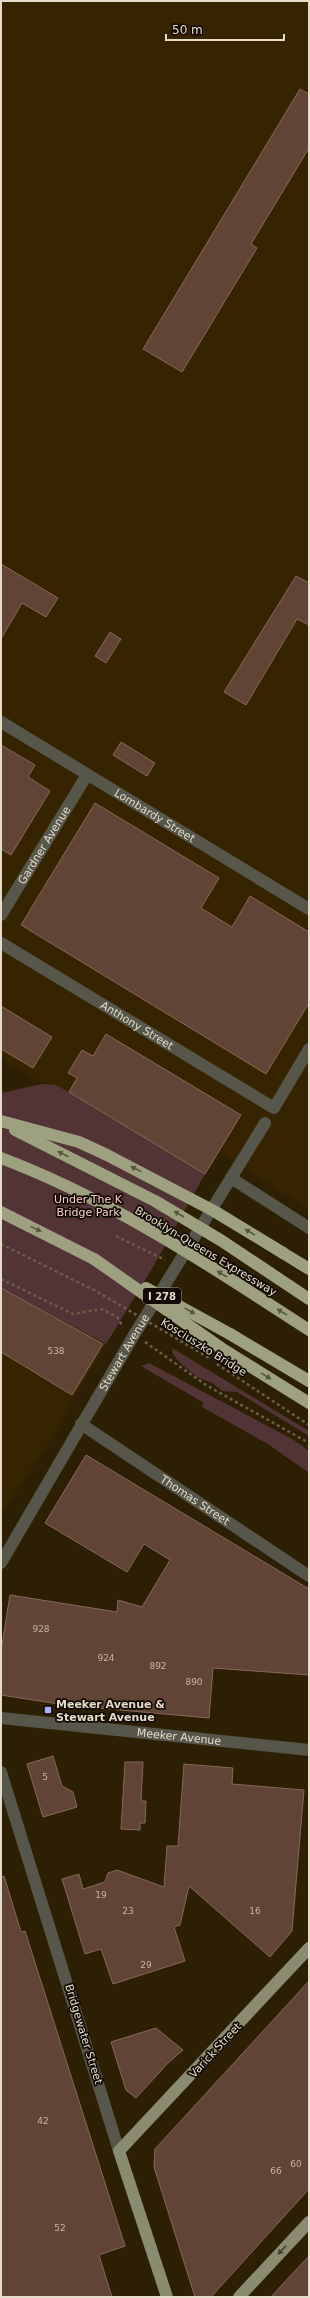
<svg xmlns="http://www.w3.org/2000/svg" width="310" height="2298" font-family="'DejaVu Sans',sans-serif">
  <style>
    .built { fill: #362401 }
    .green { fill: #533436 }
    .building { fill: #614435; stroke: #876859 }
    .lines { fill: none; stroke-linecap: round; stroke-linejoin: round }
    .path { stroke: #6b5e47; stroke-width: 2.5; stroke-dasharray: 3 3; stroke-linecap: butt }
    .minor { stroke: #56574a; stroke-width: 12 }
    .major { stroke: #898c71; stroke-width: 12 }
    .highway { stroke: #9ea180; stroke-width: 12 }
    .path-bridge { stroke: #6b5e47; stroke-width: 2.5; stroke-dasharray: 3 3; stroke-linecap: butt }
    .highway-bridge { stroke: #9ea180; stroke-width: 12 }
    .oneway { fill: #575641 }
    .oneway2 { fill: #464434 }
    .poi-dot { fill: #a8b0fc; stroke: #100a02; stroke-width: 1.5 }
    .labels { text-anchor: middle; stroke-width: 3.5; stroke-linejoin: round; paint-order: stroke }
    .number-label { font-size: 9px; fill: #c3b5a6 }
    .shield { fill: #100a02; stroke: #a49c8f; stroke-width: 1 }
    .shield-label { font-size: 10px; font-weight: bold; fill: #e4dbcb }
    .street-label { font-size: 11px; fill: #e4dbcb; stroke: #100a02 }
    .park-label { font-size: 11px; fill: #fbccce; stroke: #100a02 }
    .poi-label { font-size: 11px; font-weight: bold; fill: #e4dbcb; stroke: #100a02; text-anchor: start }
  </style>
  <rect width="100%" height="100%" fill="#2d1f04"/>
  <!-- built -->
  <g class="built">
    <polygon points="1,1 309,1 309,1209 218,1152 205,1174 69,1092 45,1085 1,1059"/>
    <polygon points="1,1288 106,1344 43,1452 1,1515"/>
  </g>
  <!-- green -->
  <g class="green">
    <polygon points="42,1084 55,1085 69,1092 205,1174 153,1267 106,1344 1,1288 1,1093"/>
    <polygon points="172,1348 309,1431 309,1436 237,1392 222,1391 212,1383 197,1377 180,1363 173,1354"/>
    <polygon points="149,1363 294,1440 309,1451 309,1473 268,1444 202,1407 204,1403 141,1366"/>
  </g>
  <!-- building -->
  <g class="building">
    <polygon points="300,89 309,94 309,148 251,244 257,248 182,372 143,349"/>
    <polygon points="1,564 58,598 46,617 22,603 1,639"/>
    <polygon points="296,576 309,583 309,625 297,619 246,705 224,692"/>
    <polygon points="110,632 121,639 106,663 95,656"/>
    <polygon points="121,742 155,763 147,776 113,755"/>
    <polygon points="1,745 35,765 28,777 50,791 11,855 1,849"/>
    <polygon points="95,803 219,878 201,908 232,927 250,896 309,932 309,1003 266,1074 21,925"/>
    <polygon points="1,1006 52,1037 33,1068 1,1049"/>
    <polygon points="106,1034 241,1115 205,1174 69,1092 77,1078 68,1073 82,1050 93,1056"/>
    <polygon points="1,1288 103,1344 72,1395 1,1352"/>
    <polygon points="86,1455 309,1589 309,1675 213,1668 209,1718 65,1705 1,1695 1,1651 10,1595 117,1612 118,1600 142,1607 170,1560 144,1544 127,1572 45,1523"/>
    <polygon points="53,1756 62,1786 73,1792 77,1807 43,1817 27,1764"/>
    <polygon points="125,1762 143,1762 141,1801 146,1801 145,1823 140,1823 140,1830 121,1829"/>
    <polygon points="184,1764 233,1768 232,1784 304,1790 292,1931 270,1957 189,1886 180,1925 174,1927 185,1961 113,1984 101,1949 85,1954 62,1879 79,1874 83,1889 105,1882 108,1873 117,1870 164,1887 167,1846 178,1846"/>
    <polygon points="4,1876 21,1932 25,1931 125,2246 99,2255 112,2297 1,2297 1,1877"/>
    <polygon points="309,1981 309,2189 211,2297 195,2297 154,2167 155,2149"/>
    <polygon points="156,2028 183,2050 168,2063 136,2098 126,2090 111,2042"/>
    <polygon points="309,2256 309,2297 271,2297 292,2274"/>
  </g>
  <g class="lines">
    <!-- path -->
    <g class="path">
      <polyline points="116,1236 165,1260"/>
      <polyline points="1,1279 73,1314 102,1309 117,1317 123,1327"/>
      <polyline points="145,1342 206,1385 309,1443"/>
      <polyline points="217,1364 309,1425"/>
    </g>
    <!-- minor -->
    <g class="minor">
      <path id="s1" d="M1,722L309,909"/>
      <path id="s2" d="M1,915L87,775"/>
      <path id="s3" d="M1,943L274,1108L309,1049"/>
      <polyline points="231,1178 309,1228"/>
      <path id="s4" d="M81,1424L309,1576"/>
      <path id="s5" d="M1,1563L134,1335L265,1123"/>
      <path id="s6" d="M1,1718L309,1750"/>
      <polyline points="1,1772 119,2151"/>
    </g>
    <!-- major -->
    <g class="major">
      <polyline points="167,2297 119,2151 309,1948"/>
      <polyline points="239,2297 309,2222"/>
    </g>
    <!-- highway -->
    <g class="highway">
      <polyline points="1,1212 94,1259"/>
      <polyline points="283,1253 309,1269"/>
      <polyline points="270,1273 309,1299"/>
      <polyline points="255,1295 309,1330"/>
      <polyline points="230,1334 309,1381"/>
      <polyline points="221,1348 309,1403"/>
    </g>
    <!-- path-bridge -->
    <polyline class="path-bridge" points="1,1244 96,1291 211,1359"/>
    <!-- highway-bridge -->
    <g class="highway-bridge">
      <polyline points="1,1121 79,1142 107,1155 214,1211 283,1253"/>
      <polyline points="15,1130 155,1201 222,1241 270,1273"/>
      <path d="M1,1158C91,1192 175,1243 255,1295"/>
      <polyline points="94,1259 221,1348"/>
      <polyline points="146,1288 230,1334"/>
    </g>
  </g>
  <!-- one-way arrows -->
  <defs><path id="oneway-solid" d="M-6-.8H1V-3.2L6.5 0L1 3.2V.8H-6Z"/></defs>
  <g class="oneway">
    <use href="#oneway-solid" transform="translate(63 1154) rotate(-153)"/>
    <use href="#oneway-solid" transform="translate(136 1169) rotate(-153)"/>
    <use href="#oneway-solid" transform="translate(179 1214) rotate(-150)"/>
    <use href="#oneway-solid" transform="translate(36 1229) rotate(26)"/>
    <use href="#oneway-solid" transform="translate(250 1232) rotate(-149)"/>
    <use href="#oneway-solid" transform="translate(222 1274) rotate(-148)"/>
    <use href="#oneway-solid" transform="translate(190 1311) rotate(29)"/>
    <use href="#oneway-solid" transform="translate(282 1312) rotate(-148)"/>
    <use href="#oneway-solid" transform="translate(266 1376) rotate(32)"/>
  </g>
  <use class="oneway2" href="#oneway-solid" transform="translate(282 2250) rotate(133)"/>
  <!-- markers -->
  <rect class="poi-dot" x="44" y="1706" width="8" height="8" rx="2"/>
  <g class="labels">
    <!-- number labels -->
    <g class="number-label">
      <text x="56" y="1354">538</text>
      <text x="41" y="1632">928</text>
      <text x="106" y="1661">924</text>
      <text x="158" y="1669">892</text>
      <text x="194" y="1685">890</text>
      <text x="45" y="1780">5</text>
      <text x="101" y="1898">19</text>
      <text x="128" y="1914">23</text>
      <text x="255" y="1914">16</text>
      <text x="146" y="1968">29</text>
      <text x="43" y="2124">42</text>
      <text x="296" y="2167">60</text>
      <text x="276" y="2174">66</text>
      <text x="60" y="2231">52</text>
    </g>
    <!-- shield labels -->
    <rect class="shield" x="143" y="1288" width="38" height="16" rx="3"/>
    <g class="shield-label">
      <text x="162" y="1300">I 278</text>
    </g>
    <!-- street labels -->
    <g class="street-label">
      <text dy="4" stroke="none"><textPath href="#s1" startOffset="180">Lombardy Street</textPath></text>
      <text dy="4" stroke="none"><textPath href="#s2" startOffset="82">Gardner Avenue</textPath></text>
      <text dy="4" stroke="none"><textPath href="#s3" startOffset="159">Anthony Street</textPath></text>
      <text transform="translate(206 1251) rotate(31)" y="4">Brooklyn-Queens Expressway</text>
      <text transform="translate(204 1347) rotate(32)" y="4">Kosciuszko Bridge</text>
      <text dy="4" stroke="none"><textPath href="#s5" startOffset="244">Stewart Avenue</textPath></text>
      <text dy="4" stroke="none"><textPath href="#s4" startOffset="137">Thomas Street</textPath></text>
      <text dy="4" stroke="none"><textPath href="#s6" startOffset="179">Meeker Avenue</textPath></text>
      <text transform="translate(84 2034) rotate(73)" y="4">Bridgewater Street</text>
      <text transform="translate(215 2050) rotate(-47)" y="4">Varick Street</text>
    </g>
    <!-- park labels -->
    <g class="park-label">
      <text x="88" y="1203">Under The K<tspan x="88" dy="13">Bridge Park</tspan></text>
    </g>
    <!-- poi labels -->
    <g class="poi-label">
      <text x="56" y="1708">Meeker Avenue &amp;<tspan x="56" dy="13">Stewart Avenue</tspan></text>
    </g>
  </g>
  <!-- border -->
  <rect width="310" height="2298" fill="none" stroke="#e4dbcb" stroke-width="4"/>
  <!-- scale -->
  <path d="M166 34v6h118v-6" fill="none" stroke="#e4dbcb" stroke-width="2"/>
  <text x="172" y="34" font-size="12" fill="#e4dbcb" stroke="#100a02" stroke-width="3" paint-order="stroke">50 m</text>
</svg>
